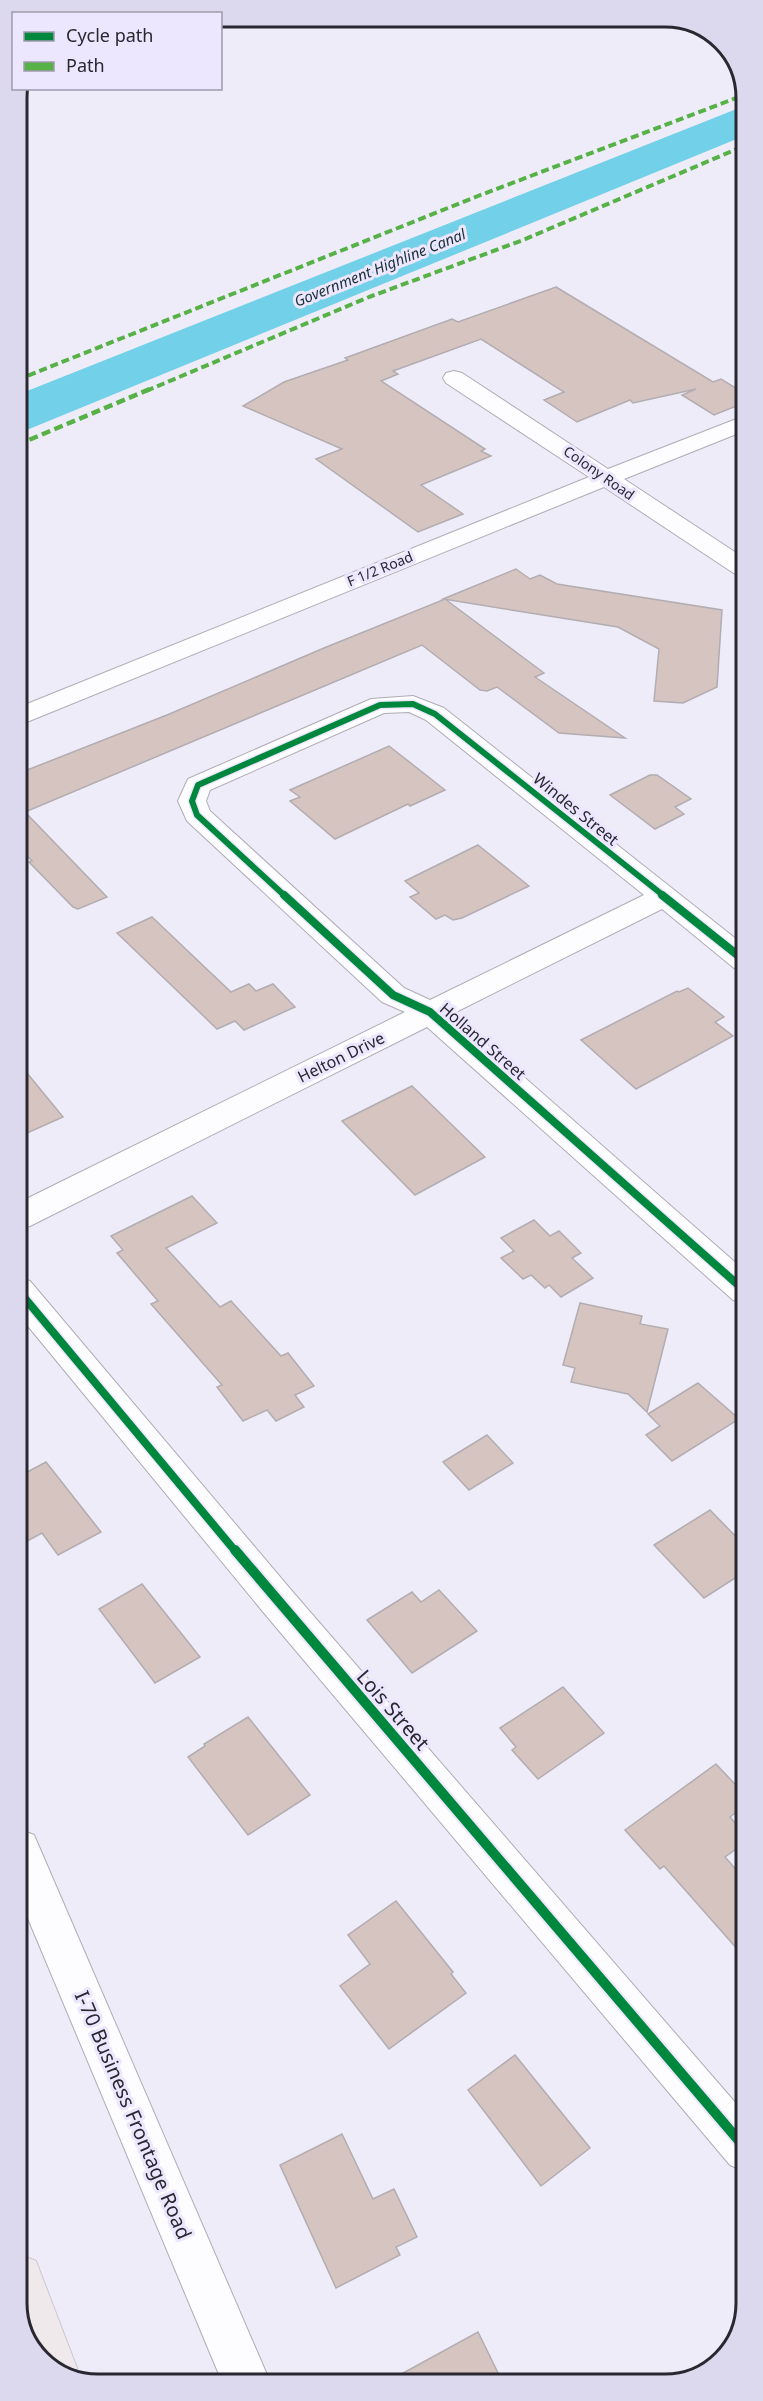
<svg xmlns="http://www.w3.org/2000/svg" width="763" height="2401" font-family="'Noto Sans',sans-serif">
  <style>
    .water { fill: #72d1e8 }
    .building { fill: #d6c4c1; stroke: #b2adb1; stroke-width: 1.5 }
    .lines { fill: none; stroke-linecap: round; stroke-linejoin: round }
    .street-casing { stroke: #afacb6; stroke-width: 2 }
    .primary-casing { stroke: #cac8cf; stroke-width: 2 }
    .street { fill: #fdfcfe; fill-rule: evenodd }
    .primary { fill: #f0e9ec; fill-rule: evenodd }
    .quiet-far1 { stroke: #56b246; stroke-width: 4; stroke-dasharray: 8 4; stroke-linecap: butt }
    .quiet { stroke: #56b246; stroke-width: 4.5; stroke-dasharray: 9 4.5; stroke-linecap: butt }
    .cycleway-far2-casing { stroke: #ece7fe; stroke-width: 9 }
    .cycleway-far1-casing { stroke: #ece7fe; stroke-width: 11 }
    .cycleway-casing { stroke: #ece7fe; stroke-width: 14 }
    .cycleway-far2 { stroke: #00873e; stroke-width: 6 }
    .cycleway-far1 { stroke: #00873e; stroke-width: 8 }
    .cycleway { stroke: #00873e; stroke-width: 10 }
    .labels { text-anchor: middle; stroke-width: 6; stroke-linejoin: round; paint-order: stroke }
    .far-street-label { font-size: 14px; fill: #292730; stroke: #ece7fe }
    .far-water-label { font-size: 15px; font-style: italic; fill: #1b3237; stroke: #ece7fe }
    .street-label { font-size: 16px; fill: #292730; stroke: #ece7fe }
    .near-street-label { font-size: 20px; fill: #292730; stroke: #ece7fe }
    .rim { fill: none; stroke: #292730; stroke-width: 3 }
  </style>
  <rect width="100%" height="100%" fill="#efecf9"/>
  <!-- water -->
  <polygon class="water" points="744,106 744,136 17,434 17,395"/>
  <!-- building -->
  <g class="building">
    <polygon points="556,287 713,382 721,379 744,393 744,403 714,415 682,395 696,389 633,403 630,400 577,422 544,400 564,392 481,339 393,371 398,374 381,381 485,449 481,451 491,456 421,485 463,514 418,532 316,459 342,449 243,406 284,382 348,360 345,358 452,319 458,322"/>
    <polygon points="516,569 530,579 540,575 557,584 722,610 717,687 683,703 654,701 659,649 618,627 443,599"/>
    <polygon points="445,599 544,673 535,677 625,738 559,733 497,687 487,691 480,690 422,645 25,812 107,897 78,909 73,907 29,862 32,861 18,846 17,774 167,715 324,648"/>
    <polygon points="389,746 445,790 410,806 408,804 335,839 290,801 300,797 290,790"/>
    <polygon points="650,775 657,775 691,799 675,807 684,814 655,829 610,795"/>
    <polygon points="478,845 529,886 462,918 453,920 445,915 436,919 410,897 419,893 405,881"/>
    <polygon points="152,917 231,992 249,984 256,991 273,984 295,1007 244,1030 235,1021 217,1029 117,933"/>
    <polygon points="688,988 724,1017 715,1022 733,1036 636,1089 581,1040 677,991 679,992"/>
    <polygon points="18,1062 63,1117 18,1137"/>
    <polygon points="412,1086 485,1157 415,1195 342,1121"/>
    <polygon points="192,1196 217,1223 166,1248 220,1307 231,1301 281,1356 288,1353 314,1386 295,1395 304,1407 276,1421 267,1410 243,1421 217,1387 222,1385 151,1304 158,1301 117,1253 123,1250 111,1236"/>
    <polygon points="534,1220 550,1236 559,1231 581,1253 572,1258 593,1278 561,1297 549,1285 545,1288 531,1275 523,1279 501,1258 514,1251 501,1238"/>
    <polygon points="580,1303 642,1316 640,1324 668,1329 647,1412 628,1394 571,1382 575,1368 563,1365"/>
    <polygon points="698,1383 739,1419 672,1461 646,1435 660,1426 648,1414"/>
    <polygon points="487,1435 513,1463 469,1490 443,1462"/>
    <polygon points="46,1462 101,1532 58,1555 42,1533 18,1546 18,1477"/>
    <polygon points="710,1510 746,1547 746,1571 704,1598 654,1545"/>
    <polygon points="142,1584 200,1657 155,1683 99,1609"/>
    <polygon points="439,1590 477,1631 412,1673 367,1620 412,1592 421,1602"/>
    <polygon points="563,1687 604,1733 538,1779 512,1750 516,1747 500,1728"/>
    <polygon points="248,1717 310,1795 248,1835 188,1757 205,1746 204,1744"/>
    <polygon points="716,1764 746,1796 746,1805 730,1817 746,1835 746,1842 725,1857 746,1881 746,1959 664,1866 660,1869 625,1830"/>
    <polygon points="396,1901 453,1972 451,1974 466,1993 389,2049 340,1986 370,1964 348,1935"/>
    <polygon points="515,2055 590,2148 541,2186 468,2090"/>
    <polygon points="342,2134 373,2199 394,2189 417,2237 396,2247 400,2255 336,2288 280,2165"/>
    <polygon points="478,2332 503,2383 385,2383"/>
  </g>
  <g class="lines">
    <!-- street casing -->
    <g class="street-casing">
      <g id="street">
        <polygon points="454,371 462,373 608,469 744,416 744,431 624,479 744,558 744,576 735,574 604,487 17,726 17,708 589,477 446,383 443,378 446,373"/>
        <path d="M413,696L444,708L745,946V971L734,968L662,909L452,1014L745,1271V1304L733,1300L427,1027L30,1226L18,1229V1203L405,1012L382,1002L187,821L178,801L188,779L371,699ZM409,712L426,720L644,895L430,1000L404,988L210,811L206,801L210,790L384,713Z"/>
        <polygon points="18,1277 30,1281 292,1591 746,2115 746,2172 730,2165 264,1613 18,1314"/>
        <polygon points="19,1829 34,1835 271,2384 223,2384 19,1897"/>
      </g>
    </g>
    <!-- primary casing -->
    <g class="primary-casing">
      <polygon id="primary" points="19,2254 36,2261 77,2368 74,2377 44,2365 19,2324"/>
    </g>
    <!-- street -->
    <use href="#street" class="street"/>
    <!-- primary -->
    <use href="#primary" class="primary"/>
    <!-- quiet-far1 -->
    <g class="quiet-far1">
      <polyline points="17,380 478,196 744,95"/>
      <polyline points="146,391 369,297 523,240 744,146"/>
    </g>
    <!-- quiet -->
    <polyline class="quiet" points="17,445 150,389"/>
    <!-- cycleway-far2 casing -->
    <g class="cycleway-far2-casing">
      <polyline id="cycleway-far2" points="285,896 197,815 192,801 198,785 380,705 413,704 435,714 664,896"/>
    </g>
    <!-- cycleway-far1 casing -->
    <g class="cycleway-far1-casing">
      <g id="cycleway-far1">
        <polyline points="284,895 393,995 430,1012 745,1291"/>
        <polyline points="662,895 745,961"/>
        <polyline points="18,1290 236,1552"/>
      </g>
    </g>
    <!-- cycleway casing -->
    <g class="cycleway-casing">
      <polyline id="cycleway" points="235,1550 746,2149"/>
    </g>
    <!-- cycleway-far2 -->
    <use href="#cycleway-far2" class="cycleway-far2"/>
    <!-- cycleway-far1 -->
    <use href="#cycleway-far1" class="cycleway-far1"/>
    <!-- cycleway -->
    <use href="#cycleway" class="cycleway"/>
  </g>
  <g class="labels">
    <!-- far-street labels -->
    <g class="far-street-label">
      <text transform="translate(599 473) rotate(35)" y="5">Colony Road</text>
      <text transform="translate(380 569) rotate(-22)" y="5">F 1/2 Road</text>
    </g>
    <!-- far-water labels -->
    <g class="far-water-label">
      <text transform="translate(380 268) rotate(-22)" y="5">Government Highline Canal</text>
    </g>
    <!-- street labels -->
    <g class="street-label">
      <text transform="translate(576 809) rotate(39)" y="6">Windes Street</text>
      <text transform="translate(483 1041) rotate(41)" y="6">Holland Street</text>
      <text transform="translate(341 1057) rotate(-26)" y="6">Helton Drive</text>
    </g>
    <!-- near-street labels -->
    <g class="near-street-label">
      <text transform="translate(393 1710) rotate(49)" y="7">Lois Street</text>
      <text transform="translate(133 2115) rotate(67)" y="7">I-70 Business Frontage Road</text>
    </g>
  </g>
  <!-- crop -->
  <path d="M0 0H763V2401H0ZM98 27H665A71 71 0 0 1 736 98V2303A71 71 0 0 1 665 2374H98A71 71 0 0 1 27 2303V98A71 71 0 0 1 98 27Z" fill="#dcd8ee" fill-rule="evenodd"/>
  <path class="rim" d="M98 27H665A71 71 0 0 1 736 98V2303A71 71 0 0 1 665 2374H98A71 71 0 0 1 27 2303V98A71 71 0 0 1 98 27Z"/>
  <!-- legend -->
  <rect x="12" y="12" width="210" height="78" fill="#ece7fe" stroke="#9e9aac" stroke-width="1.5"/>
  <rect x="24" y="32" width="30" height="9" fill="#00873e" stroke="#9e9aac" stroke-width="1.5"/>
  <text x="66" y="42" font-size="18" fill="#292730">Cycle path</text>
  <rect x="24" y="62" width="30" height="9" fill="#56b246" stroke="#9e9aac" stroke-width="1.5"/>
  <text x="66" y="72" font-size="18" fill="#292730">Path</text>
</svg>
